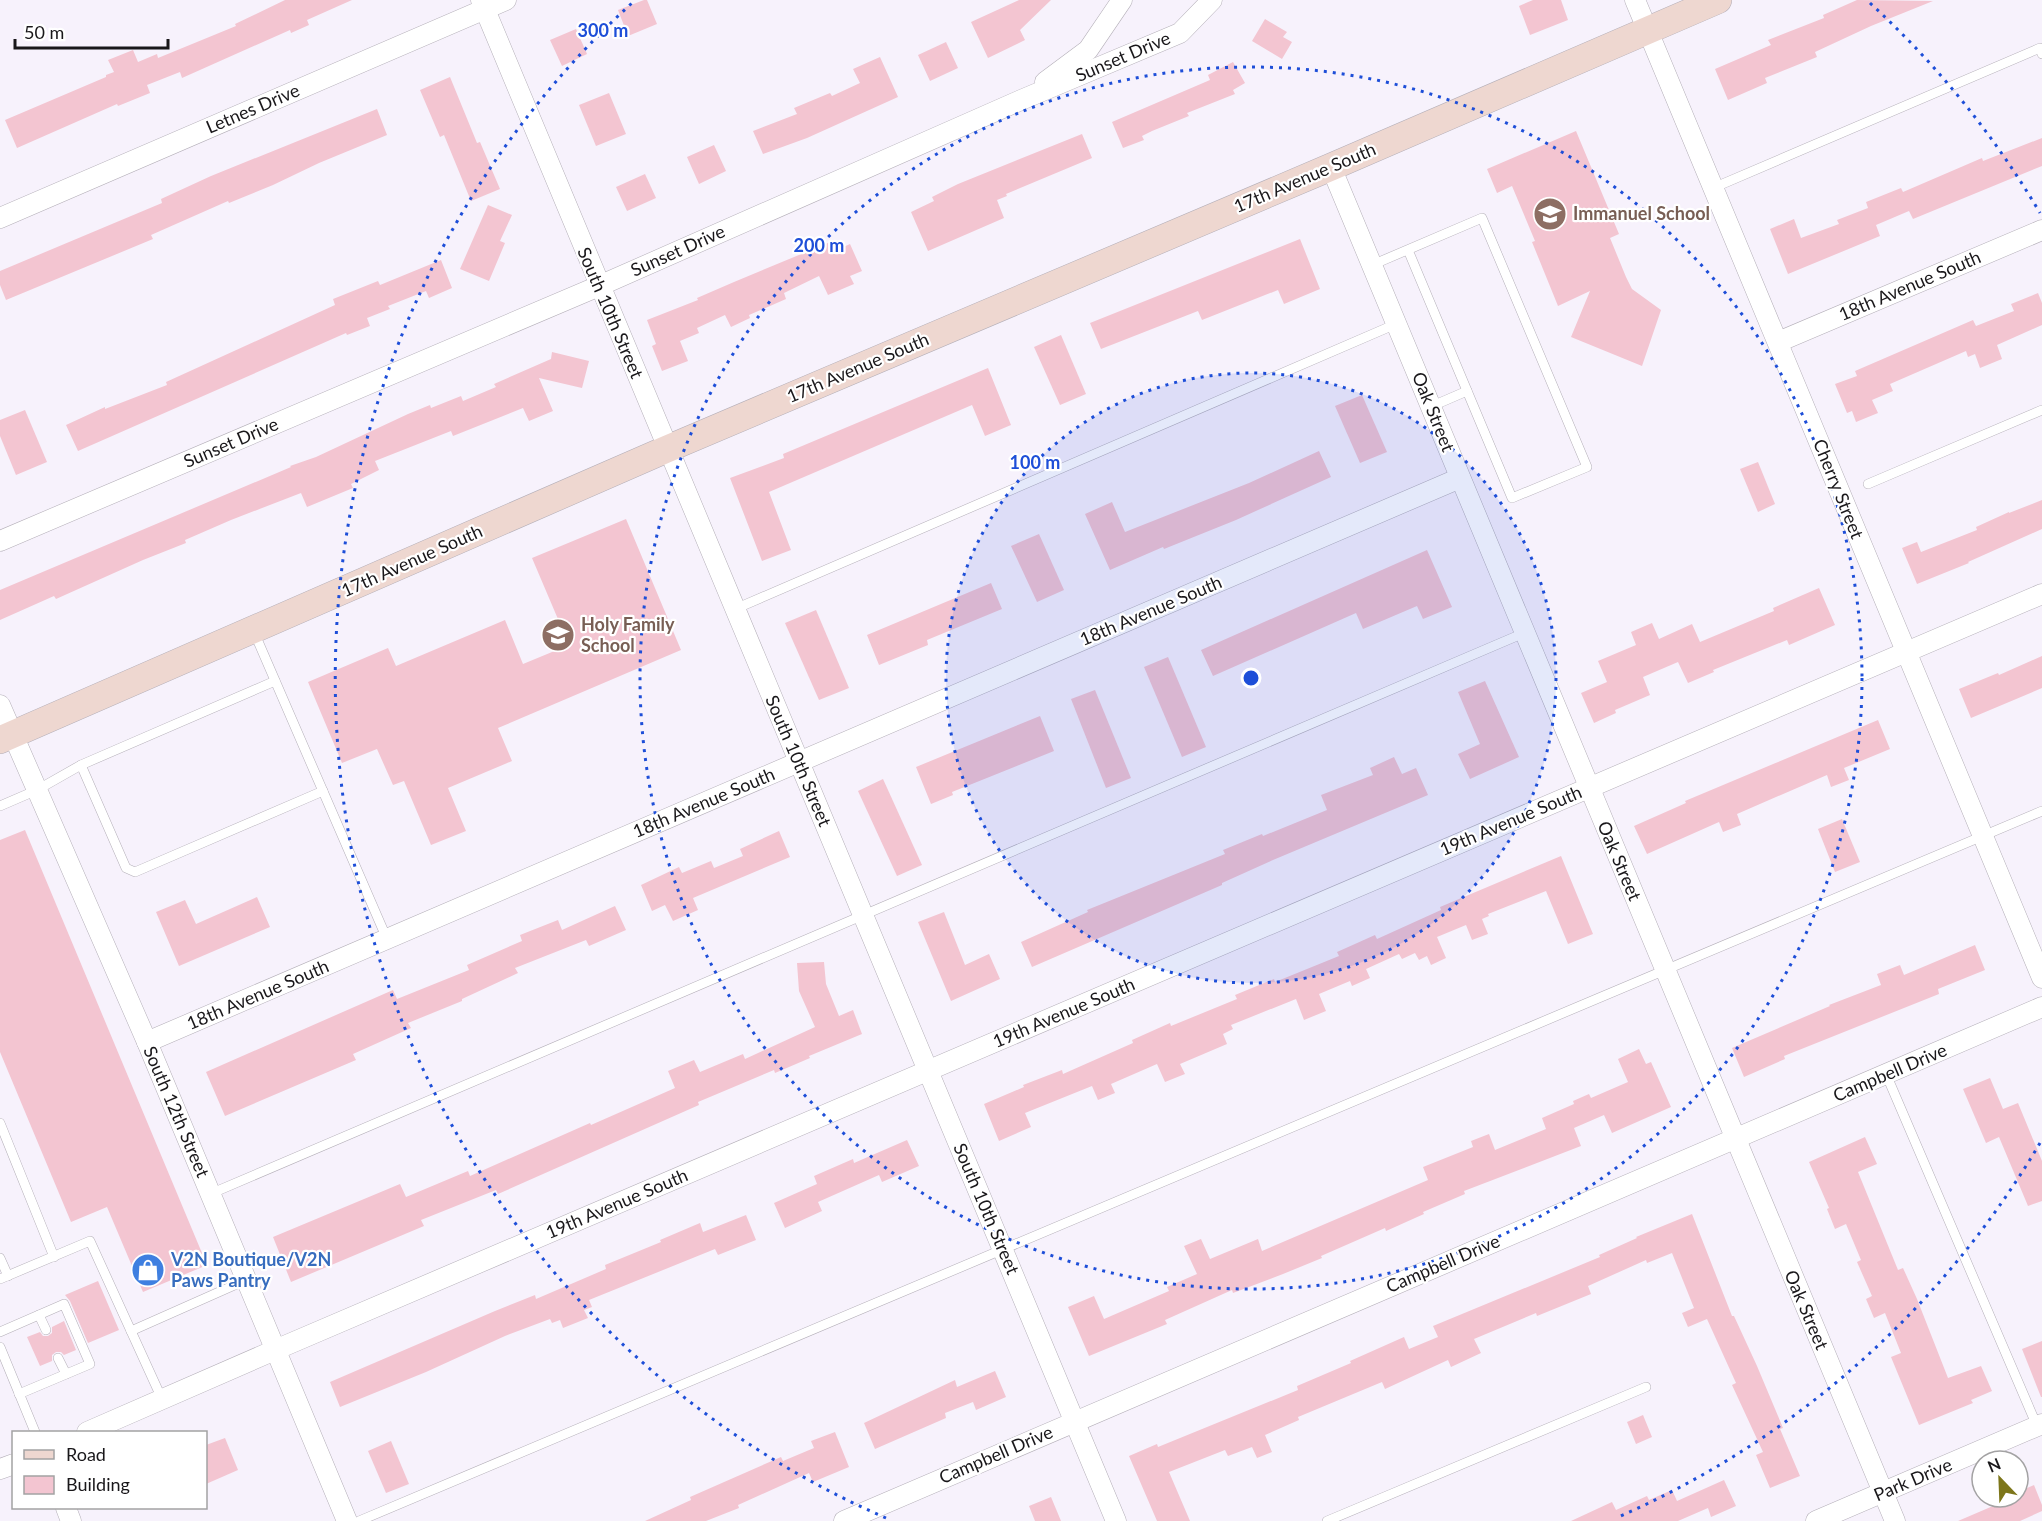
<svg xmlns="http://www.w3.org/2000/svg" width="2042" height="1521" font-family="Lato,sans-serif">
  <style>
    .building { fill: #f3c5d1 }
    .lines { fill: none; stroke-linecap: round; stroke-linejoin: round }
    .lane-casing { stroke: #b4afb8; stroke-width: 10 }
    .street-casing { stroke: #b4afb8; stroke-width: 21 }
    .secondary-casing { stroke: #b4afb8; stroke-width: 28 }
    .lane { stroke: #fff; stroke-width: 9 }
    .street { stroke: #fff; stroke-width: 20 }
    .secondary { stroke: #eed7d0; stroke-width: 27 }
    .ring { fill: none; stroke: #1d4ed8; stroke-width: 3; stroke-dasharray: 3 6 }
    .labels { text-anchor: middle; stroke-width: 4.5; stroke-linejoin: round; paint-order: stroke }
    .street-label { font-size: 18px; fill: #19171a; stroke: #fff }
    .education-label { font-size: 18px; font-weight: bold; fill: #785e54; stroke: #fff; text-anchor: start }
    .shop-label { font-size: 18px; font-weight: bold; fill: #366cbe; stroke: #fff; text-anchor: start }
    .centre { fill: #1d4ed8; stroke: #fff; stroke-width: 3 }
    .ring-label { font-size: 18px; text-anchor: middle; font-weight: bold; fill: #1d4ed8; stroke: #fff; stroke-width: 4.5; stroke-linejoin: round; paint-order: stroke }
  </style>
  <rect width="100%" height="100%" fill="#f7f2fc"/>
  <!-- building -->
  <g class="building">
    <polygon points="285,0 352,0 307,20 309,25 291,33 290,30 182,78 180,72 147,85 150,93 118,106 117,104 17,148 5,120 106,77 106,75 114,72 108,60 133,50 138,62 157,54 158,58 236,26 235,24"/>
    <polygon points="644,0 647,0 657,24 628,36 618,10"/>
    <polygon points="1019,0 1051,0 1020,30 1025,40 988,58 971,22"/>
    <polygon points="1533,0 1561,0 1568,20 1530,35 1519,6"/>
    <polygon points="1857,0 1933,1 1871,26 1815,52 1817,57 1765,78 1767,83 1728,100 1715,69 1771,45 1768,40 1824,18 1823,15"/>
    <polygon points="1265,19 1287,32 1283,37 1292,42 1282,59 1252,41"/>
    <polygon points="576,29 587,54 562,66 550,40"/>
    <polygon points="946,42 958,68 930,81 918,55"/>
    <polygon points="880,57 898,97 807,138 763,154 753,131 797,114 794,108 830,93 832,96 860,83 853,69"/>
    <polygon points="1233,62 1245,83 1233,90 1235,94 1187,113 1189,116 1152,131 1142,136 1144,140 1123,148 1112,122 1210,80 1208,75"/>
    <polygon points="450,77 477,143 480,142 500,189 471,201 444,135 440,137 420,90"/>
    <polygon points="609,93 626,134 596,146 579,105"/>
    <polygon points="377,109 387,135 319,163 273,185 229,203 228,201 151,235 153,239 6,300 0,285 0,271 162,203 161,199 211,176"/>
    <polygon points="1576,131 1619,234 1610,238 1626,277 1632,289 1661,310 1642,366 1571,337 1590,291 1558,306 1532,242 1535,241 1512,186 1497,193 1487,169"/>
    <polygon points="1082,134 1092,158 1006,194 1007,196 997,200 1004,218 928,251 911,212 934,201 932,197 958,184"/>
    <polygon points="2042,138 2042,166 1913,219 1909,211 1876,225 1880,236 1788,274 1770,229 1794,219 1801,238 1839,224 1837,220 1868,208 1866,202 1901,188 1903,192 1982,158 1983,161"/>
    <polygon points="714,145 726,171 699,184 687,157"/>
    <polygon points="645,174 656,198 627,211 616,187"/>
    <polygon points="488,205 512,215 500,241 505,243 489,281 460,269"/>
    <polygon points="1300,239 1320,289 1284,304 1278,290 1202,320 1198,311 1101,349 1090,323"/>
    <polygon points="835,240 839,249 850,244 862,271 850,276 854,284 828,295 819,276 784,293 786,299 749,315 750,318 731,327 725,315 697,328 699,333 680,341 688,361 662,371 652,346 656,344 647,320 698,300 697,298 734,282"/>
    <polygon points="441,260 452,288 429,298 426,291 388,306 390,309 367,318 370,326 347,335 346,333 78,451 66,425 105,407 105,409 167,385 166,382 335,305 333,299 378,281 380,285"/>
    <polygon points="2038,293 2042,303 2042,325 1997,345 2002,359 1980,368 1975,354 1968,357 1966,351 1890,384 1893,391 1872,400 1878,413 1856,422 1852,411 1847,413 1835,384 1857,376 1855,371 1973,320 1976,326 2014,311 2011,304"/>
    <polygon points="1061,335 1086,394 1060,405 1034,347"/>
    <polygon points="552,352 589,361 582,388 539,378 553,411 529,421 523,408 453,436 451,431 375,461 379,470 351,484 353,488 307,507 301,493 231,520 185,540 186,543 143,560 56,599 54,596 0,620 0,590 291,467 290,466 316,457 408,414 430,405 431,408 461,396 463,401 496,387 494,384 551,359"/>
    <polygon points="988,368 1011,425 985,436 972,405 769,492 791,550 762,561 730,478 784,458 783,454"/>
    <polygon points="1362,395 1387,452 1360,463 1335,406"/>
    <polygon points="25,410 47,462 16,475 0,436 0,420"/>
    <polygon points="1319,451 1331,477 1236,520 1164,549 1163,547 1110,570 1085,514 1112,502 1125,532 1249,483"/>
    <polygon points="1758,462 1775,504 1758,512 1740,469"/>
    <polygon points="2042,500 2042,529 1968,562 1969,563 1917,584 1902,548 1917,542 1921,552 1977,530 1976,527 2009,512 2009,513"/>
    <polygon points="626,519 681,650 498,728 512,761 448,788 466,831 431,845 404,781 393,785 377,749 342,763 308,682 388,648 396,666 505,620 523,664 569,645 532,558"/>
    <polygon points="1039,534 1064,590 1037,602 1011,546"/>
    <polygon points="1427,550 1452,607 1423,619 1417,606 1363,629 1356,613 1213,676 1201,650"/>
    <polygon points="991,583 1002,609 927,640 928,645 879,665 867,635"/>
    <polygon points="1819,588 1835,625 1789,645 1787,640 1713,670 1714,672 1688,683 1678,662 1643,677 1650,695 1615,710 1616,713 1594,723 1581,693 1607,682 1598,661 1636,645 1631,632 1652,623 1659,639 1692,624 1700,642 1774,611 1773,608"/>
    <polygon points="816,610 849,688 819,700 785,623"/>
    <polygon points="2042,656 2042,688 1971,718 1959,689 1998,673 1999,675"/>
    <polygon points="1168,657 1206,747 1182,757 1144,667"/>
    <polygon points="1485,681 1519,757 1470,779 1458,754 1480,744 1458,692"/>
    <polygon points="1095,690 1131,778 1106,788 1071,699"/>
    <polygon points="1040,716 1054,751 952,792 953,795 931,804 916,767"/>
    <polygon points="1878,720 1890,749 1844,768 1849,780 1831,787 1827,775 1737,814 1741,825 1723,832 1719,822 1647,854 1634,826 1686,803 1685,801"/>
    <polygon points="1394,757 1402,774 1416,768 1428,795 1273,860 1222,883 1222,885 1032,967 1021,942 1088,912 1087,910 1225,854 1223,850 1262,834 1263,836 1327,810 1321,795 1373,775 1370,768"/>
    <polygon points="883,779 922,865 897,876 858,791"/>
    <polygon points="1842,819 1860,862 1835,872 1818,829"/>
    <polygon points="25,830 207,1265 143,1292 107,1207 71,1222 0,1052 0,840"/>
    <polygon points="779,831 790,857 693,898 698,910 673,921 665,905 652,911 641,885 679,867 682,873 711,861 714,868 743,856 740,849"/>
    <polygon points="1561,856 1593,934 1568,944 1546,891 1488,914 1489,916 1482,919 1488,934 1472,940 1466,925 1437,937 1446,958 1431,965 1427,956 1419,960 1415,953 1402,959 1399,954 1366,969 1370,978 1352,986 1350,981 1319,994 1326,1011 1304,1020 1296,999 1231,1025 1233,1029 1223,1034 1227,1044 1180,1064 1185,1074 1165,1082 1157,1064 1111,1084 1115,1093 1098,1100 1092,1086 1025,1113 1031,1127 999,1141 984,1104 1024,1087 1023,1085 1062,1070 1063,1074 1133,1043 1132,1040 1170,1023 1171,1026 1237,999 1235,995 1274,979 1275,982 1339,956 1337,952 1375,935 1377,939 1441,910 1440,907"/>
    <polygon points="257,897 270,927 179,966 156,912 185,900 196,924"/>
    <polygon points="615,906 626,930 589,946 586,940 515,968 518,973 462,999 462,1001 408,1023 411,1028 353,1054 356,1060 225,1116 206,1072 393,990 397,999 469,970 467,965 522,941 520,935 558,920 562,930"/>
    <polygon points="944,912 965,965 989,954 1000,979 951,1001 918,922"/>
    <polygon points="1975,945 1985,970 1938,989 1939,994 1784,1056 1785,1059 1744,1077 1732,1048 1830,1006 1829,1005 1881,985 1877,974 1900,965 1904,975"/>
    <polygon points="824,962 826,984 839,1016 853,1010 862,1034 809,1056 810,1058 775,1073 774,1070 698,1102 699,1105 498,1194 496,1190 421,1220 424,1226 291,1282 273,1237 400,1184 406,1197 468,1171 470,1176 590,1123 591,1125 675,1088 668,1071 694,1060 700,1072 743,1054 745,1059 815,1027 799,991 797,963"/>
    <polygon points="1639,1049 1646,1064 1651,1062 1671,1107 1612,1133 1604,1115 1574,1128 1581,1146 1464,1191 1465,1194 1423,1212 1424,1214 1386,1231 1385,1228 1321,1256 1322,1258 1283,1274 1233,1293 1232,1290 1165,1320 1167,1324 1089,1356 1068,1307 1094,1296 1104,1319 1169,1291 1167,1287 1197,1274 1184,1246 1201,1239 1210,1259 1258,1239 1262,1251 1428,1180 1423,1167 1473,1147 1471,1141 1489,1134 1495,1150 1546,1129 1542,1118 1574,1104 1573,1101 1589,1094 1591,1098 1628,1082 1618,1059"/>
    <polygon points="1990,1078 2003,1109 2018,1103 2042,1161 2042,1201 2028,1206 1999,1137 1986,1143 1963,1089"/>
    <polygon points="1865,1137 1877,1164 1858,1172 1898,1270 1903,1268 1917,1299 1948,1378 1981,1366 1992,1391 1971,1400 1973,1403 1919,1425 1891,1357 1901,1353 1885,1313 1874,1318 1866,1299 1872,1296 1857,1262 1861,1260 1846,1224 1835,1229 1827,1209 1829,1208 1809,1162"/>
    <polygon points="907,1140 919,1166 882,1182 879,1175 818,1202 822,1211 785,1228 774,1203 817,1184 814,1176 853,1159 854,1163"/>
    <polygon points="1692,1214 1732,1316 1734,1316 1757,1366 1783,1428 1780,1429 1800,1476 1770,1488 1756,1455 1763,1452 1732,1385 1736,1383 1707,1319 1688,1327 1682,1313 1694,1308 1672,1253 1647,1263 1646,1260 1588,1286 1591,1294 1537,1316 1536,1313 1474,1339 1481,1353 1451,1367 1448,1360 1385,1389 1382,1382 1298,1417 1299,1420 1265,1435 1272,1452 1257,1458 1252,1447 1228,1456 1225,1450 1169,1472 1190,1521 1157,1521 1129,1456 1157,1444 1158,1447 1298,1390 1297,1386 1351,1363 1350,1361 1404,1337 1409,1349 1438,1337 1433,1326 1600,1257 1599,1255 1637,1238 1636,1237"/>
    <polygon points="746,1215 756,1240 718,1255 715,1249 589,1300 592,1307 584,1310 588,1318 563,1328 560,1320 552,1323 550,1319 505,1336 426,1372 340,1407 330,1382 495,1311 535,1295 536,1299 606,1269 605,1265 661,1242 660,1240 700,1223 703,1232"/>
    <polygon points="98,1281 119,1330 88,1343 70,1301 65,1295"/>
    <polygon points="64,1321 76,1350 64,1355 61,1352 56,1352 52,1355 52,1361 40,1366 27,1337 40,1332 43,1336 48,1336 52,1333 52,1327"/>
    <polygon points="2042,1341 2042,1397 2041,1397 2022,1349"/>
    <polygon points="995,1371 1006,1397 976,1410 973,1402 945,1413 946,1418 875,1449 864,1423 955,1380 957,1387"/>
    <polygon points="1643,1415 1652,1437 1636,1444 1627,1422"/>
    <polygon points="835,1432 849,1467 813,1482 809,1473 738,1505 739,1508 706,1521 645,1521 691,1500 690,1497 781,1457 783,1461 814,1448 811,1441"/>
    <polygon points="225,1438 238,1470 206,1484 206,1445"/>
    <polygon points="391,1441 409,1484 386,1493 368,1451"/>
    <polygon points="1724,1480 1736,1506 1711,1517 1708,1508 1678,1521 1571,1521 1612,1502 1616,1510 1647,1496 1649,1500 1672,1490 1677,1501"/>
    <polygon points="2034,1485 2042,1505 2042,1511 2020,1521 1958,1521 2000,1503 1999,1500 2006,1497 2018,1497 2018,1492"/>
    <polygon points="1051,1497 1061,1521 1035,1521 1029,1506"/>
  </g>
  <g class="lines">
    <!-- lane casing -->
    <g class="lane-casing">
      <g id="lane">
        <polyline points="1713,188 2040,48 2042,54"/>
        <polyline points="1372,265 1482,218 1587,467 1512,498 1408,250"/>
        <polyline points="1430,407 1467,391"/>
        <polyline points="1868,484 2042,410"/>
        <polyline points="735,609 1396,324"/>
        <polyline points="254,632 387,939"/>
        <polyline points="81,765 126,868 135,872 323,791"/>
        <polyline points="0,806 37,790 81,765 275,681"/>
        <polyline points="1886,1074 2037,1426"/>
        <polyline points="0,1123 54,1257"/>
        <polyline points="210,1194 1524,633"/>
        <polyline points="0,1258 8,1276"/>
        <polyline points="0,1279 90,1241 162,1399"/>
        <polyline points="39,1315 46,1330"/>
        <polyline points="131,1331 246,1280"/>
        <polyline points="0,1332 64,1304 90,1364 19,1394"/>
        <polyline points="0,1347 35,1432"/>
        <polyline points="58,1358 66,1374"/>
        <polyline points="359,1521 2042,811"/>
        <polyline points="1327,1521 1646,1387"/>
      </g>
    </g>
    <!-- street casing -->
    <g class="street-casing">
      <g id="street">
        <polyline points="481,0 1116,1521"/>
        <polyline points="1635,0 2042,978"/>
        <polyline points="1045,82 1088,50 1122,0"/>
        <polyline points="1331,167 1895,1521"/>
        <polyline points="0,218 506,0"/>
        <polyline points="1778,342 2042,230"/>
        <polyline points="0,541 599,286 1021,100 1180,33 1212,0"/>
        <polyline points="0,705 147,1042 347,1521"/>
        <polyline points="147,1042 1460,478"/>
        <polyline points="87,1432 275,1350 2042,594"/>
        <polyline points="0,1469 14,1464"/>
        <polyline points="66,1508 71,1521"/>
        <polyline points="844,1521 2042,1007"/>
        <polyline points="1816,1521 2042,1424"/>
      </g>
    </g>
    <!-- secondary casing -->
    <g class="secondary-casing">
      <polyline id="secondary" points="0,740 667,449 1331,167 1718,0"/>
    </g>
    <!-- lane -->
    <use href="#lane" class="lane"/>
    <!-- street -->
    <use href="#street" class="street"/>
    <!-- secondary -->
    <use href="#secondary" class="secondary"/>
  </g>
  <!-- distance rings -->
  <circle cx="1251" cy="678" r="305" fill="#1d4ed8" fill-opacity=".12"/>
  <g class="ring">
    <circle cx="1251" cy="678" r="305"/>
    <circle cx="1251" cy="678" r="611"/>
    <path d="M2040 1143A916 916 0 0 1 1616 1518M886 1518A916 916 0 0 1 632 3M1870 3A916 916 0 0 1 2040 213"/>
  </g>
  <!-- icons -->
  <defs>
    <g id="school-disc" transform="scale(1.725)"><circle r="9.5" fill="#8d6e63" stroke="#fff"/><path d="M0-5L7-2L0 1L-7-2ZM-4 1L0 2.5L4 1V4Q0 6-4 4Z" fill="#fff"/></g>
    <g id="shop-disc" transform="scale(1.725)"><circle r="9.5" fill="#3f7fe0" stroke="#fff"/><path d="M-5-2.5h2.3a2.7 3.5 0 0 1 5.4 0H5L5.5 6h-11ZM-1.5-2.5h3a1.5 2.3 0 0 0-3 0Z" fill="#fff"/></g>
  </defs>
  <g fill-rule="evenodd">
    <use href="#school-disc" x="1550" y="214"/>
    <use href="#school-disc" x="558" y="635"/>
    <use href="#shop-disc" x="148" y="1270"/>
  </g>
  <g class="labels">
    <!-- street labels -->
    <g class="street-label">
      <text transform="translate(1123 57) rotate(-23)" y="6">Sunset Drive</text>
      <text transform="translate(253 109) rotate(-23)" y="6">Letnes Drive</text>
      <text transform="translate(1305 178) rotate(-23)" y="6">17th Avenue South</text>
      <text transform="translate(678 251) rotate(-24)" y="6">Sunset Drive</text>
      <text transform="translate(1910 286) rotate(-23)" y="6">18th Avenue South</text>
      <text transform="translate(610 313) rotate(67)" y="6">South 10th Street</text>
      <text transform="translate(858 368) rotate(-23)" y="6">17th Avenue South</text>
      <text transform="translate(1433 412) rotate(68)" y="6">Oak Street</text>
      <text transform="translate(231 443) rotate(-23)" y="6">Sunset Drive</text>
      <text transform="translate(1838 489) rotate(68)" y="6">Cherry Street</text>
      <text transform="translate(412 561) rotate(-24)" y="6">17th Avenue South</text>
      <text transform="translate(1151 611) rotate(-23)" y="6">18th Avenue South</text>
      <text transform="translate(798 761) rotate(67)" y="6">South 10th Street</text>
      <text transform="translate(704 803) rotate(-23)" y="6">18th Avenue South</text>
      <text transform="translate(1511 821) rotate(-23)" y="6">19th Avenue South</text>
      <text transform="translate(1619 861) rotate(67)" y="6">Oak Street</text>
      <text transform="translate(258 995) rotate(-23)" y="6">18th Avenue South</text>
      <text transform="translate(1064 1013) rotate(-23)" y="6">19th Avenue South</text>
      <text transform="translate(1890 1073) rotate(-23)" y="6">Campbell Drive</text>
      <text transform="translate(176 1112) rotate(67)" y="6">South 12th Street</text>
      <text transform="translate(617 1204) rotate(-23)" y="6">19th Avenue South</text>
      <text transform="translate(986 1209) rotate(67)" y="6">South 10th Street</text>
      <text transform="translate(1443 1264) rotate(-23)" y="6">Campbell Drive</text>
      <text transform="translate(1806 1310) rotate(67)" y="6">Oak Street</text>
      <text transform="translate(996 1455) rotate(-23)" y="6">Campbell Drive</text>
      <text transform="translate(1913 1480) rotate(-23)" y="6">Park Drive</text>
    </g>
    <!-- education labels -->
    <g class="education-label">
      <text x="1573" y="220">Immanuel School</text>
      <text x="581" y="631">Holy Family<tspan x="581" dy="21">School</tspan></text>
    </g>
    <!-- shop labels -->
    <g class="shop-label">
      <text x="171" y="1266">V2N Boutique/V2N<tspan x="171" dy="21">Paws Pantry</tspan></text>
    </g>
  </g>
  <circle cx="1251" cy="678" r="9" class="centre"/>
  <g class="ring-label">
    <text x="603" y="37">300 m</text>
    <text x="819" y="252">200 m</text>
    <text x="1035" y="469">100 m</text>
  </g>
  <!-- legend -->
  <rect x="12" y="1431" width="195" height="78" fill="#ffffff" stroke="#a3a2a3" stroke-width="1.5"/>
  <rect x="24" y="1450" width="30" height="9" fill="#eed7d0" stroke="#a3a2a3" stroke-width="1.5"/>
  <text x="66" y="1461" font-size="18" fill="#19171a">Road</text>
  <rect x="24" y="1476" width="30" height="18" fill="#f3c5d1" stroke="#a3a2a3" stroke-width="1.5"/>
  <text x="66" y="1491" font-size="18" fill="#19171a">Building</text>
  <!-- north arrow -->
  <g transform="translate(2000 1479) rotate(337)"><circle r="28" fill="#ffffff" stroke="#a3a2a3" stroke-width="1.5"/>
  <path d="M0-4.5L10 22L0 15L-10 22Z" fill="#7d761a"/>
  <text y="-9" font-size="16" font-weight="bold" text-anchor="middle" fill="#19171a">N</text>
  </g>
  <!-- scale -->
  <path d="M15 39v9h153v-9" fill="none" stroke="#19171a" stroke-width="3"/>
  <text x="24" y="39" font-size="18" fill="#19171a" stroke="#ffffff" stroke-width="4.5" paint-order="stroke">50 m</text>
</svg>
